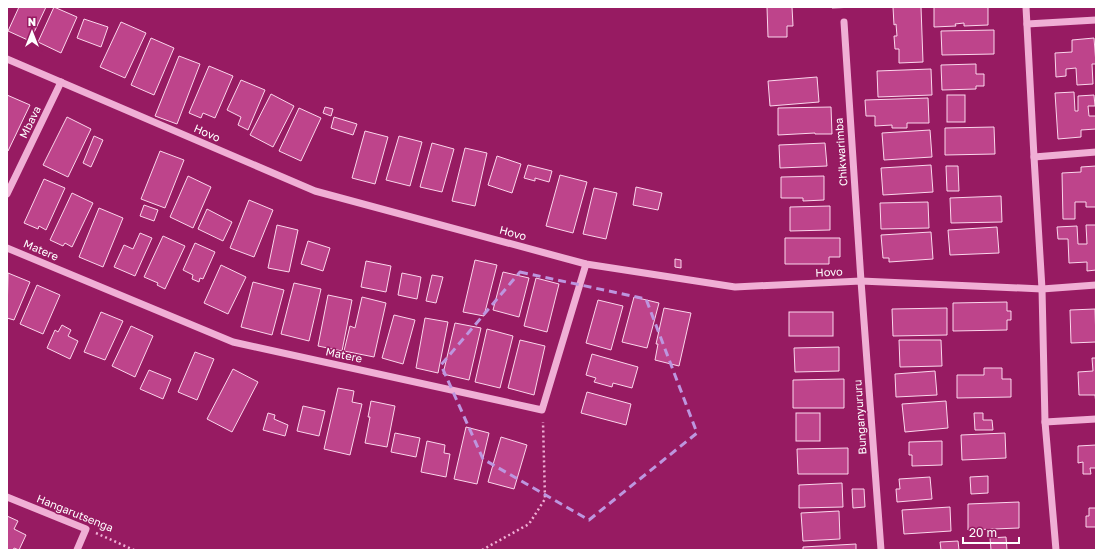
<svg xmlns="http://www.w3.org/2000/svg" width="1103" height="557" font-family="'Golos Text',sans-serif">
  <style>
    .building { fill: #be448b; stroke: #fbd6ec }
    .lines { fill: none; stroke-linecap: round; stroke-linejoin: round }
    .path { stroke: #f0afd5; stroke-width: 2.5; stroke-dasharray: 2 3; stroke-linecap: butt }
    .minor { stroke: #f0afd5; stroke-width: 7 }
    .marked { fill: none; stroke: #bd96df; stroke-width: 3; stroke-dasharray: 8 5; stroke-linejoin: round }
    .labels { text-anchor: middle; stroke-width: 3; stroke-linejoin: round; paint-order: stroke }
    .street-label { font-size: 11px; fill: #fff; stroke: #971b62 }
  </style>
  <rect width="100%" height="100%" fill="#971b62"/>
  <!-- building -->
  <g class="building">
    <polygon points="19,7 46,7 30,41 8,31"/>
    <polygon points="54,7 77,17 61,53 38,42"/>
    <polygon points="767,7 792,7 793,26 787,26 787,37 768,37"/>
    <polygon points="832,7 856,7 832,8"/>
    <polygon points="893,7 921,7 923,62 899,63 899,49 895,49 894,36 897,36 896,24 894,25"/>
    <polygon points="934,7 988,7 988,25 964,26 964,23 955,24 956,26 934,27"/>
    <polygon points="84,19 108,27 101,47 77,38"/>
    <polygon points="121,22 146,33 125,78 100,67"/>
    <polygon points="994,30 994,54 942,55 941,31"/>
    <polygon points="151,38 174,48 154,95 131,85"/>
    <polygon points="1094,38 1096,64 1092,64 1093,84 1077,85 1076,68 1066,69 1066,76 1056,77 1055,53 1072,52 1072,40"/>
    <polygon points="179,56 200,64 177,124 155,116"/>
    <polygon points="976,64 976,74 984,74 984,86 976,86 976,89 942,90 941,65"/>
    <polygon points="209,66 233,76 215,118 203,113 201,118 189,113"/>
    <polygon points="931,69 932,95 878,97 877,71"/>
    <polygon points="817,77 819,102 770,106 768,81"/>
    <polygon points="241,80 265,90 248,130 238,125 241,117 227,110"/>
    <polygon points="1074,92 1075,111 1078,111 1078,96 1094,95 1095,106 1088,106 1089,116 1096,116 1096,129 1081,130 1081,137 1058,139 1055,93"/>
    <polygon points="271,94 294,106 273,147 250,135"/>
    <polygon points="7,95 30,105 8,151 7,150"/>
    <rect x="947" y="95" width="18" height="27"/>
    <polygon points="928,98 929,123 907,123 907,128 892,128 892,125 875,126 875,116 866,116 865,100"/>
    <polygon points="325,107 333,109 331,116 323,113"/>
    <polygon points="831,107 832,134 815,134 815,133 778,135 778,108"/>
    <polygon points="299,108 321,118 301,161 279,151"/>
    <polygon points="67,117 91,129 68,177 43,165"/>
    <polygon points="334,117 357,124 353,135 331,128"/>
    <polygon points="994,127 995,154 945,155 945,128"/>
    <polygon points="930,130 932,157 884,160 882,133"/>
    <polygon points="365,131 388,137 375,184 352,178"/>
    <polygon points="94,136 103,140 91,167 83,163"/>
    <polygon points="399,136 422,142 410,186 386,180"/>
    <polygon points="432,143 454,149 442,192 420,187"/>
    <polygon points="825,143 827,166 780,168 779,145"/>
    <polygon points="465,148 487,153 475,206 452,201"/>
    <polygon points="160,151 184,160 165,208 141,199"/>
    <polygon points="497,156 521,164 512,193 488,185"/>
    <polygon points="528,165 552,171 549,182 535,178 535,181 524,178"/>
    <polygon points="931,165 933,192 883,195 881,168"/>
    <polygon points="946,166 958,166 959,191 947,191"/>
    <polygon points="1096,166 1096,207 1086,207 1086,202 1075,202 1075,219 1063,219 1062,173 1081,172 1081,167"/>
    <polygon points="560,175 587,182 573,233 546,226"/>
    <polygon points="188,176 211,187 193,228 170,217"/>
    <polygon points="824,176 824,200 803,201 803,198 781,198 781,177"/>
    <polygon points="44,179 65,188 46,230 39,226 38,229 24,223"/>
    <polygon points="636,187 662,193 658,210 633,205"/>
    <polygon points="594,188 617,193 606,239 583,234"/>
    <polygon points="72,193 93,203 72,247 65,243 63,246 50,240"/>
    <polygon points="1001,196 1002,222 951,223 950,198"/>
    <polygon points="249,200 273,210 254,257 230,248"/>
    <polygon points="928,202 929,228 881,229 880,203"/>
    <polygon points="144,205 158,210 154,221 140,216"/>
    <polygon points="830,206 830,230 790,231 790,207"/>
    <polygon points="99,208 123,218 103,267 79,257"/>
    <polygon points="207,209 232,222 223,241 198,229"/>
    <polygon points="277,225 298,230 289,272 268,268"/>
    <polygon points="1086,225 1096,225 1096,270 1087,271 1087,262 1069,263 1068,239 1058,239 1057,227 1077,226 1078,244 1087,244"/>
    <polygon points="997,227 999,253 950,255 948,230"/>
    <polygon points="931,232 933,259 889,262 889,258 883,258 881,235"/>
    <polygon points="140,233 152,238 135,276 114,267 124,245 133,249"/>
    <polygon points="163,236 185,246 165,289 157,285 158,283 144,277"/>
    <polygon points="785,238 840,238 840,257 829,257 829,264 785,264"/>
    <polygon points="308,241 330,248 323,271 301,264"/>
    <polygon points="195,243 215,252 203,279 200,278 199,282 192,279 193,275 183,270"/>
    <polygon points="675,259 681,260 681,268 675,267"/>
    <polygon points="475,260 497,265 484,316 463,312"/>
    <polygon points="366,261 391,266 386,292 361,287"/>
    <polygon points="221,265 246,277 228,314 204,303"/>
    <polygon points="503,272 529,278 519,317 493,310"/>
    <polygon points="8,273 30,282 14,320 7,318"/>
    <polygon points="402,273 421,277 417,299 398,295"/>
    <polygon points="432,275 443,277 436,303 426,301"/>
    <polygon points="536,278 559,284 547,332 524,326"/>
    <polygon points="253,282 284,290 272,335 241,327"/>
    <polygon points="294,283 321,289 309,341 281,334"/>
    <polygon points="37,285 60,295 43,334 20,324"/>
    <polygon points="328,295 352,300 342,351 318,346"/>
    <polygon points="362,297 386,303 374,357 344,351 350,326 355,328"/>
    <polygon points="634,297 659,303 647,348 622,342"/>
    <polygon points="598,300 623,306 611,350 586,343"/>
    <polygon points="1007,302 1007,311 1011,311 1011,320 1007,320 1007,330 953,331 953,303"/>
    <polygon points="664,308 691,313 679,366 655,360 658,344 656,344"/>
    <polygon points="947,308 947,335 893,336 892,309"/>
    <polygon points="1095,309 1096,342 1071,343 1070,310"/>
    <polygon points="101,312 123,321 105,360 84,352"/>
    <rect x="789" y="312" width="44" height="24"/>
    <polygon points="394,315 415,320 403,364 382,358"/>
    <polygon points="425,318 448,322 438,373 416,368"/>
    <polygon points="455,323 481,328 469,380 443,374"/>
    <polygon points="62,325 71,330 68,336 78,341 70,359 47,348 55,330 58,332"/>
    <polygon points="131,326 153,336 135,377 112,366"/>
    <polygon points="487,329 513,336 500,388 475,382"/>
    <polygon points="520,340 545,346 534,395 508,388"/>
    <polygon points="899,340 941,340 942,366 900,367"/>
    <polygon points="839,347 839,371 795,372 794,348"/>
    <polygon points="195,352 214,359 197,400 178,392"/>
    <polygon points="592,354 638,367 632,388 613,383 612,387 594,382 596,378 586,375"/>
    <polygon points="1092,358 1096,358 1096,404 1095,395 1079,395 1078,372 1093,371"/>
    <polygon points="984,368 1002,368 1002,379 1011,379 1011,397 957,398 957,375 984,375"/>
    <polygon points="233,369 258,382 232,432 207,419"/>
    <polygon points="149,370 171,379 163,399 140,389"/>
    <polygon points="935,371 937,395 896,397 895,374"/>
    <polygon points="844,379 844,408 793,408 793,380"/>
    <polygon points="338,388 354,391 352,402 362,404 350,455 324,449"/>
    <polygon points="587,392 631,404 626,425 581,413"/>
    <polygon points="371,401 395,406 387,447 365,443 370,417 368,417"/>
    <polygon points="946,401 948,428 905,432 902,404"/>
    <polygon points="303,406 325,411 319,436 297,431"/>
    <polygon points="268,413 275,415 274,419 288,425 285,436 263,430"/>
    <rect x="796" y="413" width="24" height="28"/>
    <polygon points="974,413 983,413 983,420 992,420 993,430 975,430"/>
    <polygon points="466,427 489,433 477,484 454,479"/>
    <polygon points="395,433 420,438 416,457 391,452"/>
    <polygon points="1005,433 1006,458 962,460 961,435"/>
    <polygon points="501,437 527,445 514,489 488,482"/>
    <polygon points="427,441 445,445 444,453 450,454 446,477 421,472"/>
    <polygon points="942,441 942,465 912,466 912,455 909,455 909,442"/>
    <polygon points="1096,445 1096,468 1090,468 1091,474 1083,474 1083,462 1078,463 1078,446"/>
    <polygon points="848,448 848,474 798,474 797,449"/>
    <polygon points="988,476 988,493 971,494 970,477"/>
    <polygon points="930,477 932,499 897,502 896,489 900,489 899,479"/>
    <polygon points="842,483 843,507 799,508 799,485"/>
    <polygon points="852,489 864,489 865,507 853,508"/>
    <polygon points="1019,502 1019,528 968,530 968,504"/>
    <polygon points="950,507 951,531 904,534 902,510"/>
    <polygon points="1089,508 1096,508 1096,527 1086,527 1086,516 1089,516"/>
    <polygon points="839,511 840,539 803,541 801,513"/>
    <polygon points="7,516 18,521 14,529 26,535 19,550 14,548 13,550 7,550"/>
    <polygon points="1006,537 1007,550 991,550 990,538"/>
    <polygon points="958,541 959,550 941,550 940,542"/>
    <polygon points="856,544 856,550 803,550 803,547"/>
  </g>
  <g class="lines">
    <!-- path -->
    <g class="path">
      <polyline points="96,533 134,550"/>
      <polyline points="482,550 529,524 545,499 543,422"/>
    </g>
    <!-- minor -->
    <g class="minor">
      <polyline points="1026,7 1034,157 1042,289 1045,422 1056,550"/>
      <polyline points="844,22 861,281 881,550"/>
      <polyline points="1027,24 1096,20"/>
      <polyline points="7,59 315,191 586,264 735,287 861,281 1042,289 1096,285"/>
      <polyline points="1034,157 1096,152"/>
      <polyline points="7,194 61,82"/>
      <polyline points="7,248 233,342 542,410 586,264"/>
      <polyline points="1045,422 1096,419"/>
      <polyline points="7,497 86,529 77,550"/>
    </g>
  </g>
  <!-- marked area -->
  <path class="marked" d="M520,272L646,299L697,433L589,520L483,459L441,365Z"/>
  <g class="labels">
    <!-- street labels -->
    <g class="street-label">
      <text transform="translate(30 122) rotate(-64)" y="4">Mbava</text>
      <text transform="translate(207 133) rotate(23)" y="4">Hovo</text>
      <text transform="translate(841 152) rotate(-94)" y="4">Chikwarimba</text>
      <text transform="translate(513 233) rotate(15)" y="4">Hovo</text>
      <text transform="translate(41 250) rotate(23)" y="4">Matere</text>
      <text transform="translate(829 272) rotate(-3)" y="4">Hovo</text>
      <text transform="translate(344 355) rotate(12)" y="4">Matere</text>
      <text transform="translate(860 417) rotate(-94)" y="4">Bunganyururu</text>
      <text transform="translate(75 513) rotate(22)" y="4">Hangarutsenga</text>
    </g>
  </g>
  <!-- border -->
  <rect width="1103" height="557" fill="none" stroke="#ffffff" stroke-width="16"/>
  <!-- north arrow -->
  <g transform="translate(32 32)" stroke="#971b62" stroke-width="3" paint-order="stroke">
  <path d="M0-3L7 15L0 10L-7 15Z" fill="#ffffff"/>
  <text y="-6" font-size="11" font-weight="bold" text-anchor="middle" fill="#ffffff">N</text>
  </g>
  <!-- scale -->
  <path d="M963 537v6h56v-6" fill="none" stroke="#ffffff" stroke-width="2"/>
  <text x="969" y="537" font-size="12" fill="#ffffff" stroke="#971b62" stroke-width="3" paint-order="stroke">20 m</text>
</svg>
